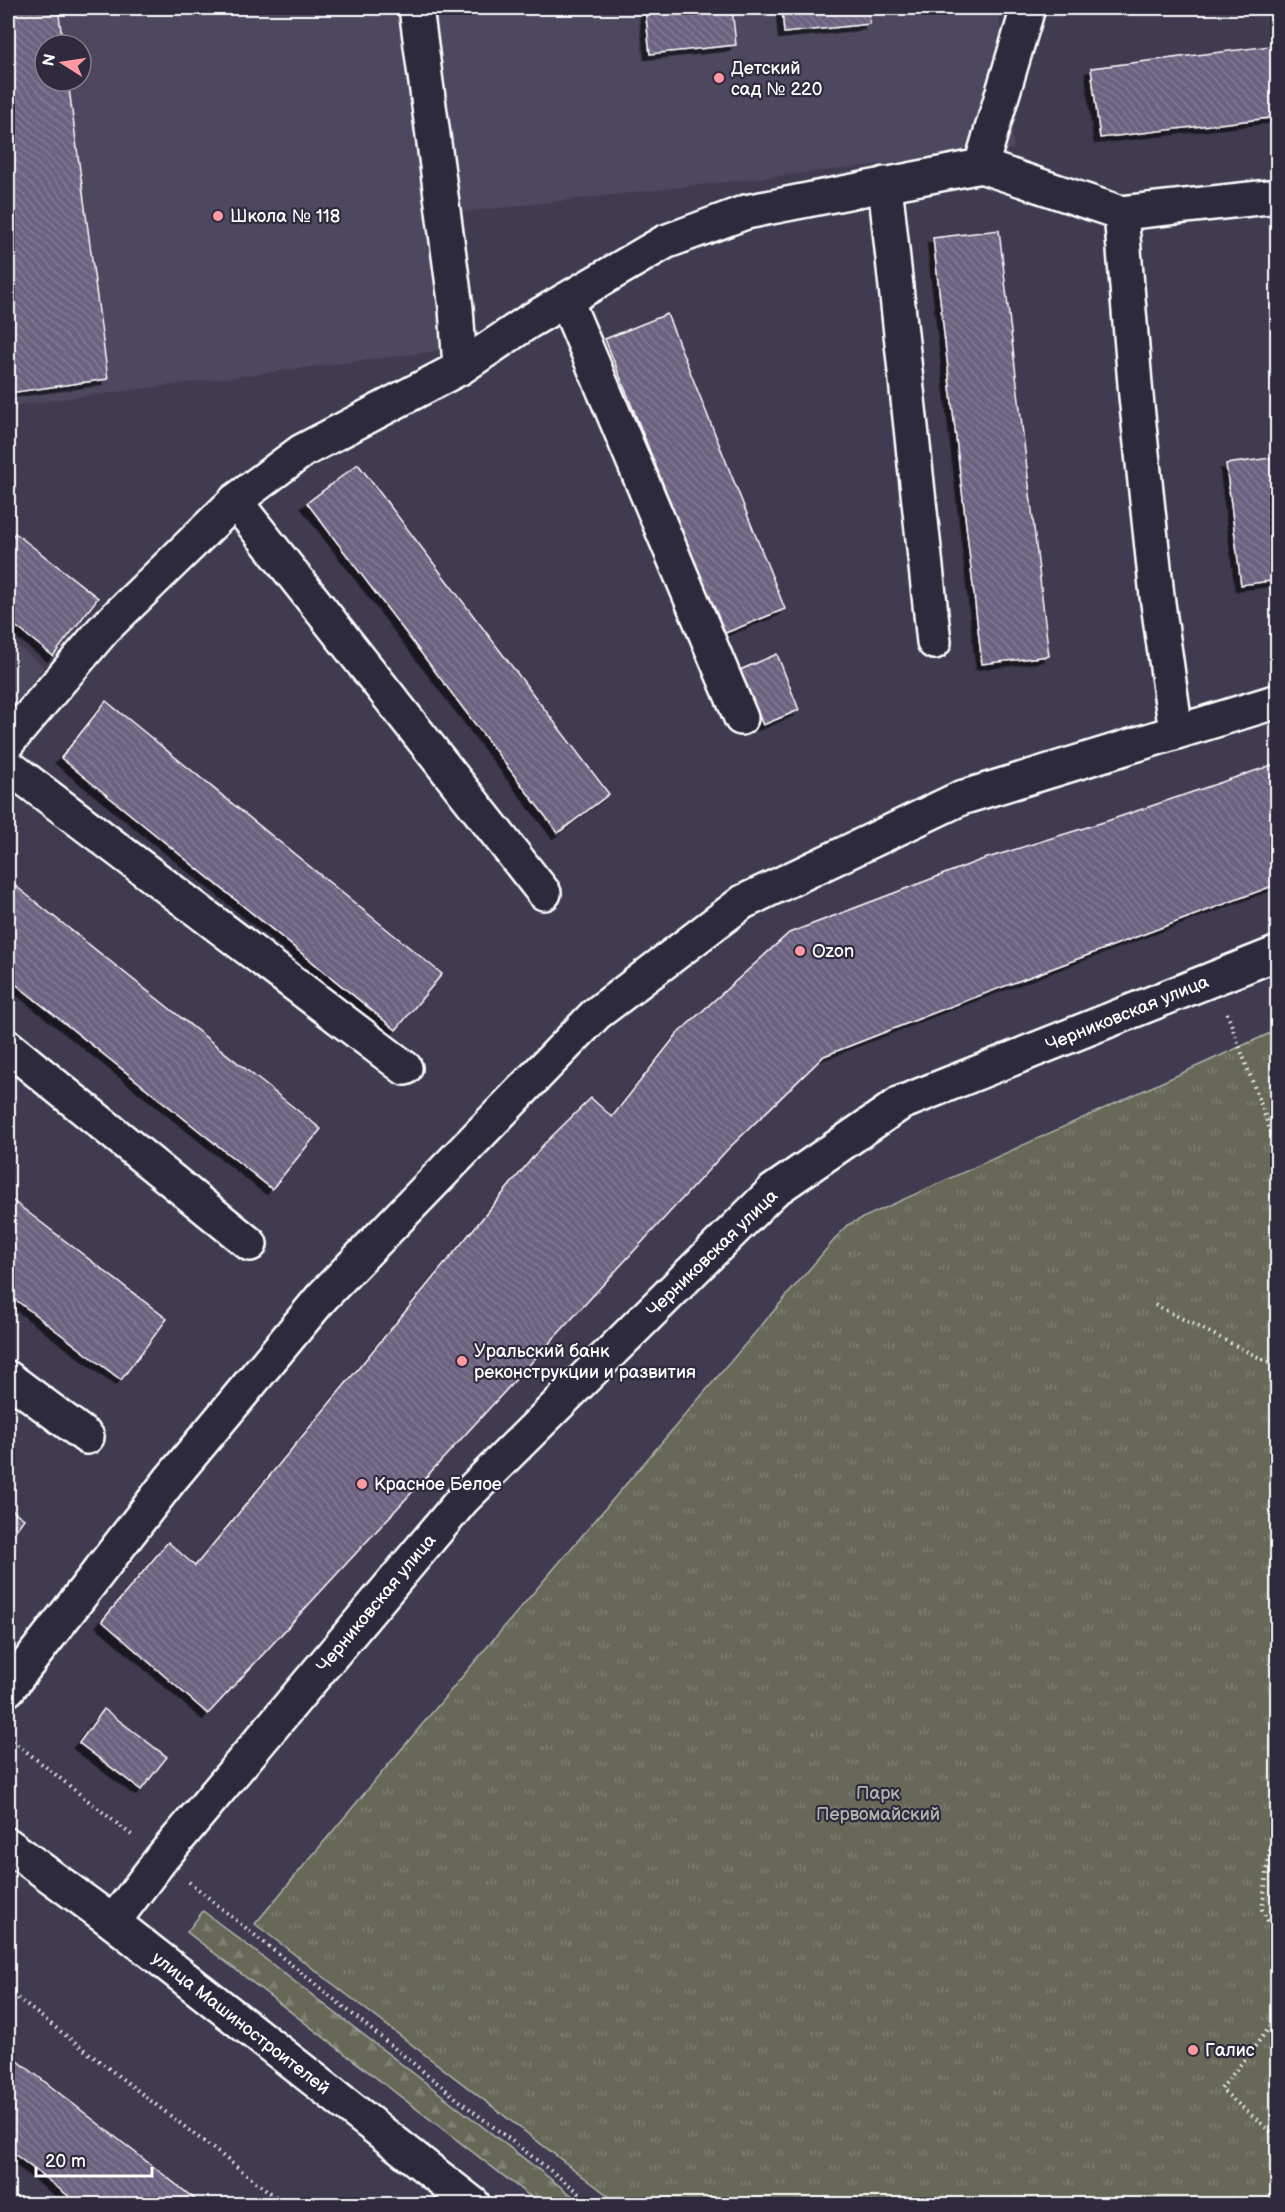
<svg xmlns="http://www.w3.org/2000/svg" width="1285" height="2212" font-family="'Balsamiq Sans',sans-serif">
  <style>
    .built { fill: #4e475f; fill-rule: evenodd }
    .forest { fill: url(#forest-firs); stroke: #b3b4ac; stroke-width: 1.5 }
    .park { fill: url(#park-tufts); stroke: #b3b4ac; stroke-width: 1.5 }
    .building { fill: url(#building-back-hatch); stroke: #fff; stroke-width: 1.5; filter: url(#shadow) }
    .lines { fill: none; stroke-linecap: round; stroke-linejoin: round }
    .minor-casing { stroke: #fff; stroke-width: 38 }
    .path { stroke: #fff; stroke-width: 4; stroke-dasharray: 1.5 4.5; stroke-linecap: butt }
    .minor { stroke: #2f2a3d; stroke-width: 33 }
    .poi-dot { fill: #ff9aa2; stroke: #2f2a3d; stroke-width: 2 }
    .labels { text-anchor: middle; stroke-width: 4.5; stroke-linejoin: round; paint-order: stroke }
    .poi-label { font-size: 18px; fill: #fff; stroke: #2f2a3d; text-anchor: start }
    .street-label { font-size: 18px; fill: #fff; stroke: #2f2a3d }
    .park-label { font-size: 18px; fill: #b3b4ac; stroke: #2f2a3d }
  </style>
  <defs>
    <pattern id="forest-firs" width="22" height="20" patternUnits="userSpaceOnUse" patternTransform="scale(1.5)"><rect width="22" height="20" fill="#676859"/><path d="M5 1l3.5 6h-7zM16 11l3.5 6h-7z" fill="#7e7f72"/></pattern>
    <pattern id="park-tufts" width="24" height="20" patternUnits="userSpaceOnUse" patternTransform="scale(1.5)"><rect width="24" height="20" fill="#676859"/><path d="M3 7l-1-3M5 7V3M7 7l1-3M15 17l-1-3M17 17v-4M19 17l1-3" fill="none" stroke="#7e7f72"/></pattern>
    <pattern id="building-back-hatch" width="6" height="6" patternUnits="userSpaceOnUse" patternTransform="scale(1.5)"><rect width="6" height="6" fill="#6c6280"/><path d="M-1 5l2 2M0 0l6 6M5-1l2 2" fill="none" stroke="#827a93"/></pattern>
    <filter id="shadow"><feDropShadow dx="-5.5" dy="5.5" stdDeviation="0" flood-color="#0009"/></filter>
  </defs>
  <rect width="100%" height="100%" fill="#413b51"/>
  <filter id="ink" filterUnits="userSpaceOnUse"><feTurbulence type="fractalNoise" baseFrequency=".0167" numOctaves="2"/><feDisplacementMap in="SourceGraphic" scale="12" xChannelSelector="R" yChannelSelector="G"/><feConvolveMatrix kernelMatrix="1 2 1 2 8 2 1 2 1" color-interpolation-filters="sRGB"/></filter>
  <g filter="url(#ink)">
    <!-- built -->
    <g class="built">
      <path d="M8,8H402L445,350L8,406ZM45,45H81V81H45Z"/>
      <polygon points="424,8 998,8 1014,149 447,214"/>
      <polygon points="8,638 44,667 8,714"/>
    </g>
    <!-- forest -->
    <polygon class="forest" points="203,1911 583,2204 540,2204 187,1932"/>
    <!-- park -->
    <polygon class="park" points="1277,1030 1277,2204 619,2204 255,1924 493,1640 847,1225"/>
    <!-- building -->
    <g class="building">
      <polygon points="8,8 58,8 63,45 45,45 45,81 68,81 108,379 9,393"/>
      <polygon points="645,8 732,8 736,45 650,54"/>
      <polygon points="782,8 868,8 870,24 784,33"/>
      <polygon points="1278,45 1278,117 1100,138 1091,68"/>
      <polygon points="999,230 1049,656 982,664 933,238"/>
      <polygon points="667,314 785,609 723,634 605,339"/>
      <polygon points="1278,457 1278,580 1241,585 1226,464"/>
      <polygon points="358,464 609,794 558,833 307,503"/>
      <polygon points="15,533 98,598 53,656 8,620 8,542"/>
      <polygon points="777,654 799,710 763,725 740,670"/>
      <polygon points="106,701 442,974 396,1030 61,758"/>
      <polygon points="1278,763 1278,884 944,1009 824,1056 726,1151 208,1714 102,1621 168,1542 195,1566 543,1145 591,1098 612,1117 678,1033 789,933 981,860 1107,821"/>
      <polygon points="8,880 321,1129 272,1189 8,978"/>
      <polygon points="8,1197 167,1319 121,1380 8,1294"/>
      <polygon points="8,1507 24,1519 8,1541"/>
      <polygon points="104,1709 167,1757 141,1790 79,1743"/>
      <polygon points="8,2053 201,2204 79,2204 8,2149"/>
    </g>
    <g class="lines">
      <!-- minor casing -->
      <g class="minor-casing">
        <g id="minor">
          <polyline points="416,8 456,308 460,368"/>
          <polyline points="981,166 1121,213 1136,396 1157,596 1176,732"/>
          <polyline points="885,184 934,642"/>
          <polyline points="1121,213 1278,196"/>
          <polyline points="566,300 741,718"/>
          <polyline points="235,501 544,893"/>
          <polyline points="8,742 103,630 235,501 302,451 460,368 528,322 665,242 746,212 981,166 1028,8"/>
          <polyline points="8,766 405,1068"/>
          <polyline points="8,1047 250,1244"/>
          <polyline points="8,1378 87,1437"/>
          <polyline points="8,1689 170,1480 322,1297 596,1014 743,902 961,798 1278,701"/>
          <polyline points="8,1845 113,1922 473,2204"/>
          <polyline points="113,1922 161,1859 463,1499 773,1191 901,1103 1278,953"/>
        </g>
      </g>
      <!-- path -->
      <g class="path">
        <polyline points="1227,1013 1278,1151"/>
        <polyline points="1155,1305 1276,1366"/>
        <polyline points="1277,1365 1272,1381 1278,1405"/>
        <polyline points="8,1737 134,1837"/>
        <polyline points="1278,1790 1262,1909 1278,1942"/>
        <polyline points="189,1882 461,2102 594,2204"/>
        <polyline points="8,1991 285,2204"/>
        <polyline points="1278,2017 1221,2089 1278,2138"/>
      </g>
      <!-- minor -->
      <use href="#minor" class="minor"/>
    </g>
  </g>
  <!-- markers -->
  <g class="poi-dot">
    <circle cx="719" cy="78" r="6"/>
    <circle cx="218" cy="216" r="6"/>
    <circle cx="800" cy="951" r="6"/>
    <circle cx="462" cy="1361" r="6"/>
    <circle cx="362" cy="1484" r="6"/>
    <circle cx="1193" cy="2050" r="6"/>
  </g>
  <g class="labels">
    <!-- poi labels -->
    <g class="poi-label">
      <text x="731" y="74">Детский<tspan x="731" dy="21">сад № 220</tspan></text>
      <text x="230" y="222">Школа № 118</text>
      <text x="812" y="957">Ozon</text>
      <text x="474" y="1357">Уральский банк<tspan x="474" dy="21">реконструкции и развития</tspan></text>
      <text x="374" y="1490">Красное Белое</text>
      <text x="1205" y="2056">Галис</text>
    </g>
    <!-- street labels -->
    <g class="street-label">
      <text transform="translate(1127 1013) rotate(-22)" y="6">Черниковская улица</text>
      <text transform="translate(712 1253) rotate(-44)" y="6">Черниковская улица</text>
      <text transform="translate(376 1603) rotate(-50)" y="6">Черниковская улица</text>
      <text transform="translate(241 2023) rotate(38)" y="6">улица Машиностроителей</text>
    </g>
    <!-- park labels -->
    <g class="park-label">
      <text x="878" y="1799">Парк<tspan x="878" dy="21">Первомайский</tspan></text>
    </g>
  </g>
  <!-- margin -->
  <rect width="1285" height="2212" fill="none" stroke="#2f2a3d" stroke-width="30"/>
  <rect x="15" y="15" width="1255" height="2182" fill="none" stroke="#fff" stroke-width="2" filter="url(#ink)"/>
  <!-- north arrow -->
  <g transform="translate(63 63) rotate(282)"><circle r="28" fill="#2f2a3d" stroke="#827f8b" stroke-width="1.5"/>
  <path d="M0-4.5L10 22L0 15L-10 22Z" fill="#ff9aa2"/>
  <text y="-9" font-size="16" font-weight="bold" text-anchor="middle" fill="#ffffff">N</text>
  </g>
  <!-- scale -->
  <path d="M36 2167v9h116v-9" fill="none" stroke="#ffffff" stroke-width="3"/>
  <text x="45" y="2167" font-size="18" fill="#ffffff" stroke="#2f2a3d" stroke-width="4.5" paint-order="stroke">20 m</text>
</svg>
